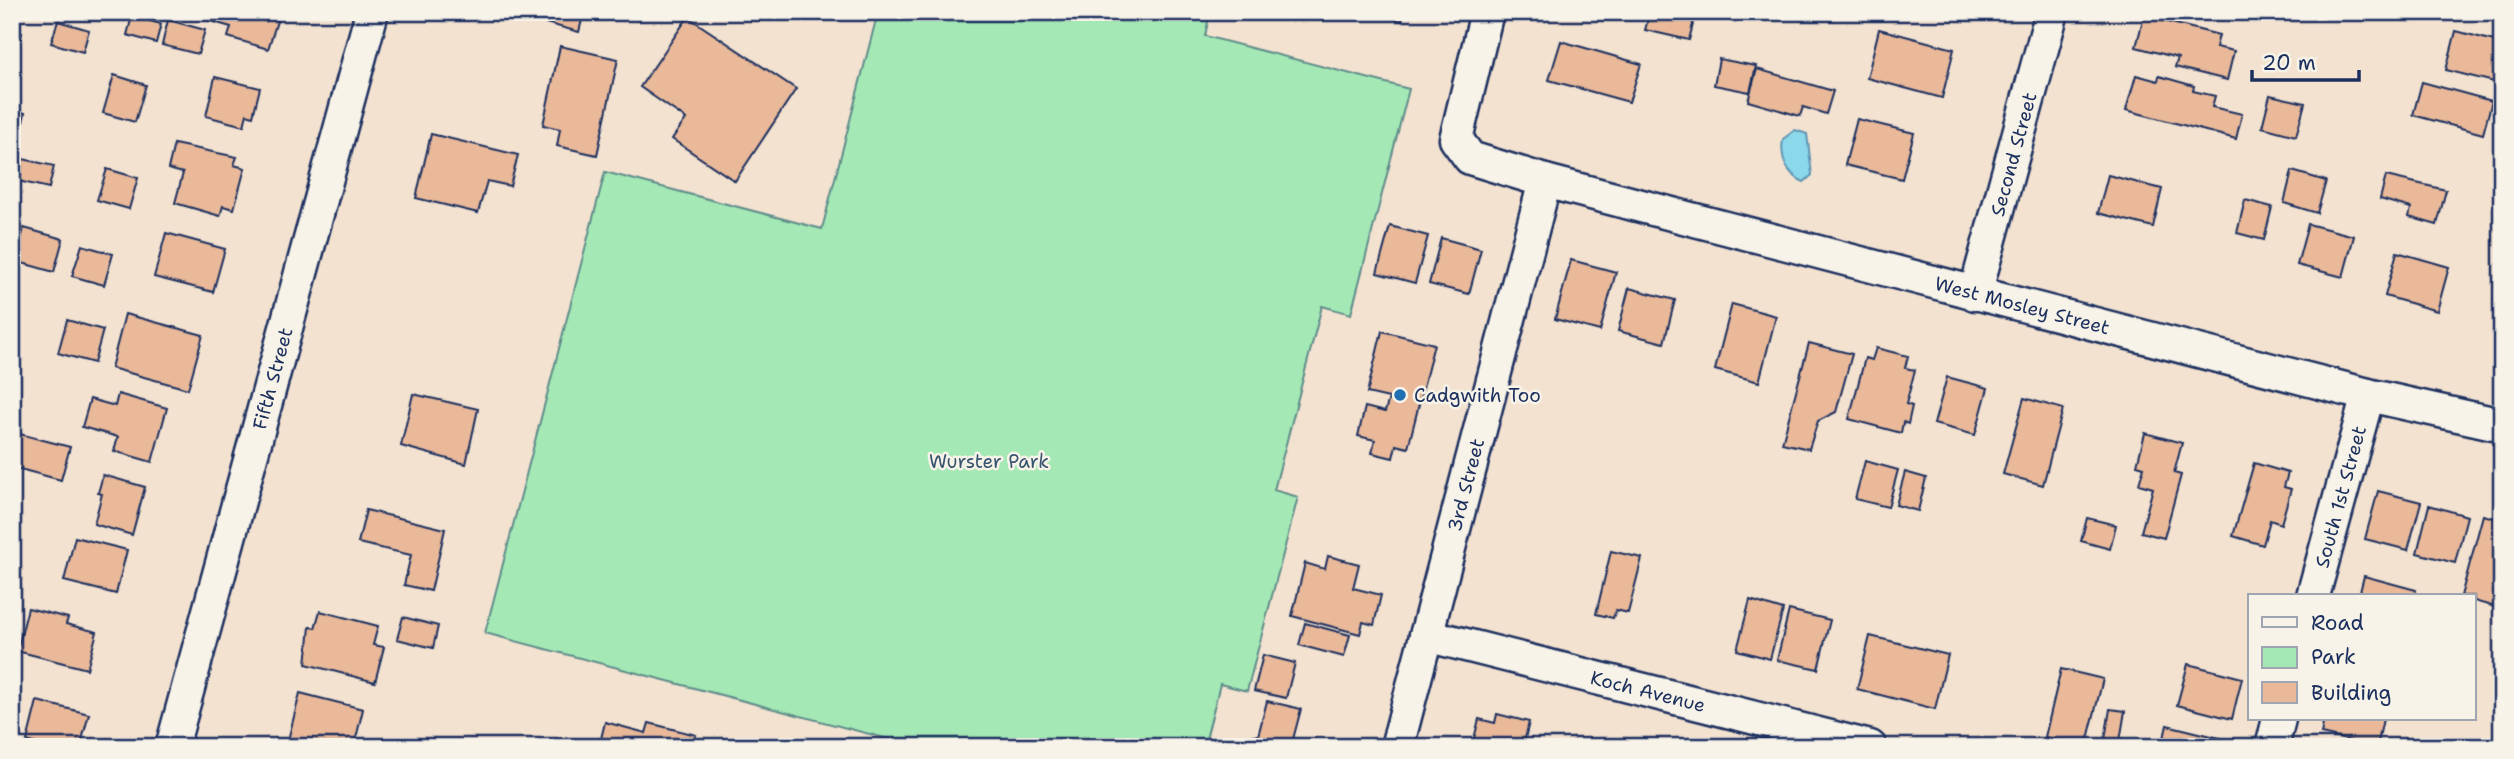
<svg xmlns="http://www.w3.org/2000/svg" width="2514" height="759" font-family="'Shantell Sans',sans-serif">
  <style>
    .green { fill: #a4e9b5; stroke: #608c8a; stroke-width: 2 }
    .water { fill: #8bd8ea; stroke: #5e94b2; stroke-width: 2 }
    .building { fill: #e9b999; stroke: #1b2f5e; stroke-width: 2 }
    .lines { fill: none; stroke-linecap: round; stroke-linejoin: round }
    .street-casing { stroke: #1b2f5e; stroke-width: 37 }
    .street { stroke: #f7f3e8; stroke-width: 32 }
    .poi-dot { fill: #1f6fb2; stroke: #f7f3e8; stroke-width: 2.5 }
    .labels { text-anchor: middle; stroke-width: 5; stroke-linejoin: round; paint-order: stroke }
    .street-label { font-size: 19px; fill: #1b2f5e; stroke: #f7f3e8 }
    .poi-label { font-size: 19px; fill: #1b2f5e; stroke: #f7f3e8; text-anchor: start }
    .park-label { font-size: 19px; fill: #36546f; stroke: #f7f3e8 }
  </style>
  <rect width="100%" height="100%" fill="#f3e2d0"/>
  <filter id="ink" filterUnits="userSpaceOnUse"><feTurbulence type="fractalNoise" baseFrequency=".0143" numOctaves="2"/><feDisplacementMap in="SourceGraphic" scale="14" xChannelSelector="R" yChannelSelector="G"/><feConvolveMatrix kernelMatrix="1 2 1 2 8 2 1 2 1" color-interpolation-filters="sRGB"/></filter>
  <g filter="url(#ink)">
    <!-- green -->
    <polygon class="green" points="878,12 1210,12 1205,36 1409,89 1351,314 1322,306 1274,490 1298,497 1247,691 1220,684 1204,747 919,747 485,633 605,172 822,229"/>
    <!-- water -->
    <path class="water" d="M1795,130L1807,134L1812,175L1804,182C1786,174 1780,157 1783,139Z"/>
    <!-- building -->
    <g class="building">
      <polygon points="209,12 280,12 268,49 228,37 231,27 207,20"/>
      <polygon points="505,12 584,12 579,32"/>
      <polygon points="1368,12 1404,12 1402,21"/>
      <polygon points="1650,12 1696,12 1689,40 1645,30"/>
      <polygon points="132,16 161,24 156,43 127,35"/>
      <polygon points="2144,16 2219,35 2216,47 2234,51 2227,80 2175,67 2178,58 2136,47"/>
      <polygon points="688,17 796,89 735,181 672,139 686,119 640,87"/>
      <polygon points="168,20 205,30 198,54 162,45"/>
      <polygon points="58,21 89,30 83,52 51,43"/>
      <polygon points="1879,29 1954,49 1942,98 1867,78"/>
      <polygon points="12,30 22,33 12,73"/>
      <polygon points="2456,31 2502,43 2502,84 2446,70"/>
      <polygon points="1561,41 1641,64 1629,102 1549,80"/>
      <polygon points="560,46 618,59 597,155 557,146 560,129 543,125"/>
      <polygon points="1719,59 1756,66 1750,92 1714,85"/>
      <polygon points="1757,69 1833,91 1826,114 1803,107 1800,116 1748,101"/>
      <polygon points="114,75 146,85 135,122 103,113"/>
      <polygon points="2136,75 2158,81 2159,76 2194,86 2193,91 2215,96 2212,107 2242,114 2236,139 2126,110"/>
      <polygon points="215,77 260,88 253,116 247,114 244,126 206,116"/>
      <polygon points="2422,82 2492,101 2483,134 2413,115"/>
      <polygon points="2270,95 2305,103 2296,136 2262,127"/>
      <polygon points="12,109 25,113 21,132 12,130"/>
      <polygon points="1857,119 1914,133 1902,179 1845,165"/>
      <polygon points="431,134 518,155 510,186 487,181 478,213 416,198"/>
      <polygon points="174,144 237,157 234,165 245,168 234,209 223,206 220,216 175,203 183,173 168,169"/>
      <polygon points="23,159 54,166 49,188 18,181"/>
      <polygon points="107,169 138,178 129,209 97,200"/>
      <polygon points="2292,171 2326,181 2317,213 2284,203"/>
      <polygon points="2108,175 2162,189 2153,227 2098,213"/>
      <polygon points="2386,176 2446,190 2437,225 2409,217 2411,208 2380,199"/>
      <polygon points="2245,200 2272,207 2264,240 2237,233"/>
      <polygon points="2308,224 2354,236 2343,277 2297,265"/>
      <polygon points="1390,226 1428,236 1415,283 1377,273"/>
      <polygon points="24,228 63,239 54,272 15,261"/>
      <polygon points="166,233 225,249 213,292 154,277"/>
      <polygon points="1441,238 1481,249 1469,294 1429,284"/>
      <polygon points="82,245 113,254 104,285 72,276"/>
      <polygon points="2397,252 2449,267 2437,311 2385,296"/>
      <polygon points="1571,260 1616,272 1600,331 1555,319"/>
      <polygon points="1629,288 1675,300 1664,343 1618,331"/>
      <polygon points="1732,304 1776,316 1759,382 1715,370"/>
      <polygon points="125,314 203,335 188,389 111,368"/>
      <polygon points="67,320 103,330 94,363 58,353"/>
      <polygon points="1382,331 1434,344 1408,448 1396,445 1393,458 1372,453 1375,440 1358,436 1365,407 1385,412 1389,398 1367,393"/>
      <polygon points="1809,343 1852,354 1836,412 1818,421 1809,449 1782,443"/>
      <polygon points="1876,348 1908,356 1905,368 1915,370 1906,404 1912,406 1908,424 1903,422 1901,433 1849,419 1865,358 1872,360"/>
      <polygon points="1947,377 1988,388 1975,435 1934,424"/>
      <polygon points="118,394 167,408 152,462 114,451 118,437 82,427 90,399 115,406"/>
      <polygon points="413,394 478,409 466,464 401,446"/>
      <polygon points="2024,398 2063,409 2043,485 2003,474"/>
      <polygon points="16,433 70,447 61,480 12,467"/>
      <polygon points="2145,433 2182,443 2174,473 2181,475 2164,538 2141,532 2153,488 2139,484 2144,467 2137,465"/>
      <polygon points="1865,461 1898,470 1888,507 1855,499"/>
      <polygon points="2254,463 2288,473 2284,487 2291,489 2281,524 2270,520 2263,545 2233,536"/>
      <polygon points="1905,472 1926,478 1918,511 1896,505"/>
      <polygon points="103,475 145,487 132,535 94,524 102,494 98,493"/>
      <polygon points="2378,491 2421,502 2408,550 2365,539"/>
      <polygon points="2429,505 2467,516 2455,563 2417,553"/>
      <polygon points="366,510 445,529 431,591 404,585 411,555 358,543"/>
      <polygon points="2483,515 2502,520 2502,609 2474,601 2474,596 2461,596"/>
      <polygon points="2087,518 2116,525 2110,549 2081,541"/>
      <polygon points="75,537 127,550 116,594 64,581"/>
      <polygon points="1611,551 1642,558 1628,613 1616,610 1613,618 1596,614"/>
      <polygon points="1328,556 1359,564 1353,588 1381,595 1374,625 1363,622 1360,634 1292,616 1305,563 1325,569"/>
      <polygon points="2364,576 2416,590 2415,596 2359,596"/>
      <polygon points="1750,600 1783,610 1770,659 1737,650"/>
      <polygon points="28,608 68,618 66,624 97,632 87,669 17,651"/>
      <polygon points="1789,610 1830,620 1818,669 1777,660"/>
      <polygon points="320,611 378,626 373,645 384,647 375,682 306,664 310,627 315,628"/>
      <polygon points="403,617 438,626 433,648 397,639"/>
      <polygon points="1305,623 1350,635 1344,657 1299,645"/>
      <polygon points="1870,636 1948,655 1935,709 1857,689"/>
      <polygon points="1263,655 1295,663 1286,698 1254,691"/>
      <polygon points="2188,664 2242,678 2232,719 2177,705"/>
      <polygon points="2061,669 2103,679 2086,747 2045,737"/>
      <polygon points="300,693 363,709 354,747 314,747 288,740"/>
      <polygon points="37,701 89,714 80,747 48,747 27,741"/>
      <polygon points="1267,701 1301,709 1292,743 1306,747 1251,747 1254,735 1258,736"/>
      <polygon points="2110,709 2125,711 2120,741 2105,739"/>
      <polygon points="1497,714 1529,722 1523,747 1472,747 1479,719 1495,723"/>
      <polygon points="2324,719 2383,719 2377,747 2321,734"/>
      <polygon points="605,722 646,733 649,723 696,735 693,747 599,747"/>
      <polygon points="2167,725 2228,740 2226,747 2162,747"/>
      <polygon points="1591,740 1616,747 1572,747 1573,742 1589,746"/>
    </g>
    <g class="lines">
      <!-- street casing -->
      <g class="street-casing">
        <g id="street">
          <path id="s1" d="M1487,12L1456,139L1470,158L1545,181L2368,395L2502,425"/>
          <path id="s2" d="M1975,294L2052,12"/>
          <path id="s3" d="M2313,596L2368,395"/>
          <path id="s4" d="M1426,635L1870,747"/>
          <path id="s5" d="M172,747L372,12"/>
          <path id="s6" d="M1397,747L1545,181"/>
          <polyline points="2272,747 2279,719"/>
        </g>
      </g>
      <!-- street -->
      <use href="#street" class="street"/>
    </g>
  </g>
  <!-- markers -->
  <circle class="poi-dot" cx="1400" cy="395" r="7"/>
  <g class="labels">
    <!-- street labels -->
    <g class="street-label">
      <text dy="7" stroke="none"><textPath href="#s2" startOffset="145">Second Street</textPath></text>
      <text dy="7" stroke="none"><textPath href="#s1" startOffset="726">West Mosley Street</textPath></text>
      <text dy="7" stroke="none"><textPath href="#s5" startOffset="382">Fifth Street</textPath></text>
      <text dy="7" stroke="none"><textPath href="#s6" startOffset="271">3rd Street</textPath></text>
      <text dy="7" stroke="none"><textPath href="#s3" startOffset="103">South 1st Street</textPath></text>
      <text dy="7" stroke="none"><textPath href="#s4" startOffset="229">Koch Avenue</textPath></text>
    </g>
    <!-- poi labels -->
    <g class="poi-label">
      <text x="1414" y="402">Cadgwith Too</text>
    </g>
    <!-- park labels -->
    <g class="park-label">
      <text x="989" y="468">Wurster Park</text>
    </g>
  </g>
  <!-- margin -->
  <rect width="2514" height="759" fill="none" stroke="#f7f3e8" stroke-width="42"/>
  <rect x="21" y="21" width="2472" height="717" fill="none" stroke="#1b2f5e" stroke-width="2.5" filter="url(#ink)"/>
  <!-- legend -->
  <rect x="2248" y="594" width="228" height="126" fill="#f7f3e8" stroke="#9fa5b1" stroke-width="2"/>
  <rect x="2262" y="617" width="35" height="10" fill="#f7f3e8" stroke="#9fa5b1" stroke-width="2"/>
  <text x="2311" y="630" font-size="21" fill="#1b2f5e">Road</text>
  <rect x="2262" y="647" width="35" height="21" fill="#a4e9b5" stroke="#9fa5b1" stroke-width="2"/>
  <text x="2311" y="664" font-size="21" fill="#1b2f5e">Park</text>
  <rect x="2262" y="682" width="35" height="21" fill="#e9b999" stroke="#9fa5b1" stroke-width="2"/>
  <text x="2311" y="700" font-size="21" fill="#1b2f5e">Building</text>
  <!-- scale -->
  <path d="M2252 70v10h107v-10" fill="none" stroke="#1b2f5e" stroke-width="3.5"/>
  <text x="2262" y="70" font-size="21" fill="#1b2f5e" stroke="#f7f3e8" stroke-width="5" paint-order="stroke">20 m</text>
</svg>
